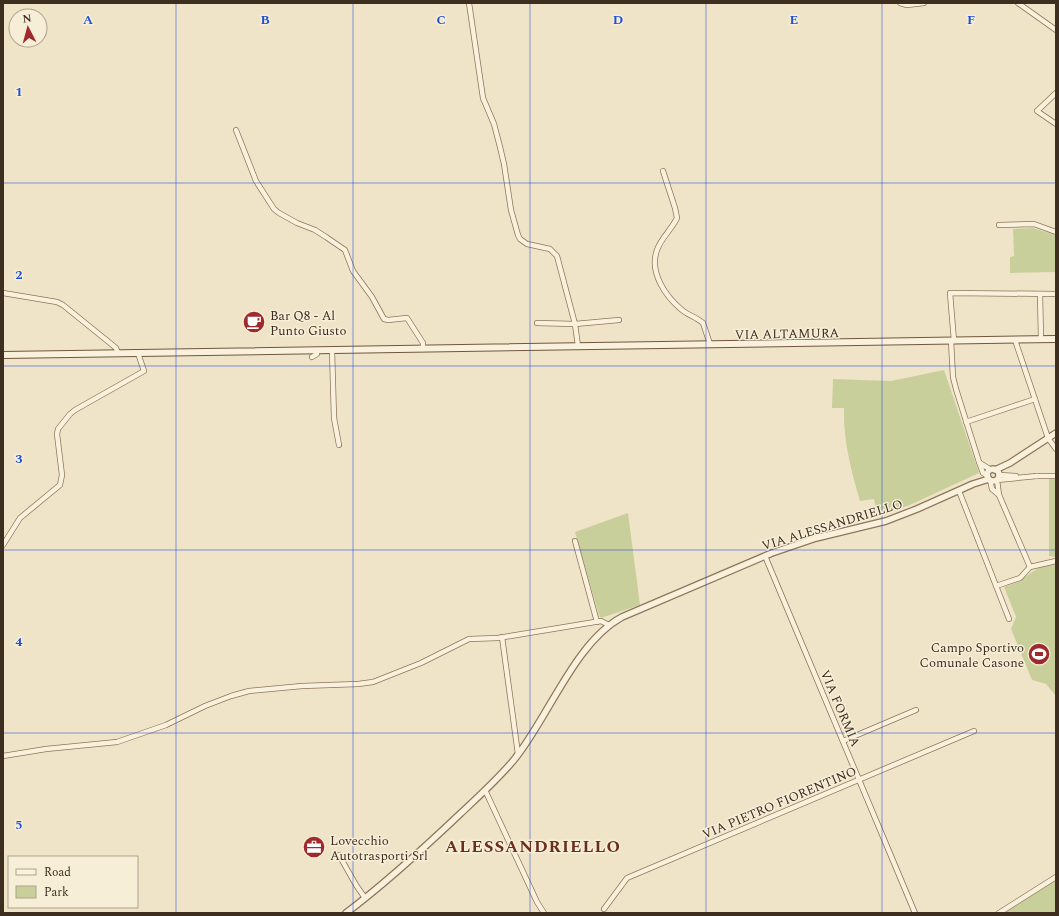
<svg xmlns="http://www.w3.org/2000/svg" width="1059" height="916" font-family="Spectral,serif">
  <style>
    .green { fill: #c9cf9b }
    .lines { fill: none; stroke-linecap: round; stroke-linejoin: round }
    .minor-casing { stroke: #8d765c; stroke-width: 6 }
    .tertiary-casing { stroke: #8d765c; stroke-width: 8 }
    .secondary-casing { stroke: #6f573f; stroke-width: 8 }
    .minor { stroke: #faf1dc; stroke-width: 4.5 }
    .tertiary { stroke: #faf1dc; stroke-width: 5.5 }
    .secondary { stroke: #faf1dc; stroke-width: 6 }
    .grid { fill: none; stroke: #1d4ed8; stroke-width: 1; stroke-opacity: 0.55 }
    .labels { text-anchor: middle; stroke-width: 3; stroke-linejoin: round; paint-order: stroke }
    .poi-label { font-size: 13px; fill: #3d2e20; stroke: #f7eed8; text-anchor: start }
    .street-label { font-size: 13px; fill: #3d2e20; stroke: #f7eed8 }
    .district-label { font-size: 17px; font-weight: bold; letter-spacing: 1px; fill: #6b2e1e; stroke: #f7eed8 }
    .grid-label { font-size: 13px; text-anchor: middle; font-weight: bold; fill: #1d4ed8; stroke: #f7eed8; stroke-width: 3; stroke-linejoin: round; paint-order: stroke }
  </style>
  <rect width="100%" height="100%" fill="#f0e4c8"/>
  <!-- green -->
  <g class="green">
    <polygon points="1033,228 1056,235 1056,272 1010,273 1010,257 1014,256 1013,229"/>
    <path d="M944,370L979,473L910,505L878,516L874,499L860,501C851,470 843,440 844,408H832L833,379L891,381Z"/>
    <polygon points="1049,479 1056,479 1056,557 1049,556"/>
    <polygon points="628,513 640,605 601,618 599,615 575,532"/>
    <polygon points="1056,564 1056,696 1046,684 1032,680 1011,629 1016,617 1004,587 1018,582 1038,568"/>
    <polygon points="1056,880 1056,913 1002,913"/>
  </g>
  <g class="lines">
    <!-- minor casing -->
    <g class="minor-casing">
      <g id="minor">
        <polyline points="469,3 483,98 494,124 500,147 504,164 511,210 518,235 520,239 527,244 550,249 557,256 575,324 578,346"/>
        <polyline points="900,3 907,5 924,3"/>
        <polyline points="1018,3 1056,30"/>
        <polyline points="1056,93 1037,111 1056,124"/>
        <polyline points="236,130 256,181 274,209 279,213 297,223 315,230 326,237 345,250 353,271 372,297 384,319 388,320 407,318 423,343 423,349"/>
        <path d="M663,171L675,208L677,218C672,229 661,238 657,250C649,272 665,296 682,310C688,315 696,317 703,323L710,344"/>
        <polyline points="999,225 1034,224 1056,232"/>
        <polyline points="3,293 57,302 63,305 110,343 116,348 118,353"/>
        <polyline points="1040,294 1041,339"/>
        <polyline points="537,323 575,324 619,320"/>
        <polyline points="1015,340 1048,438 1056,449"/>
        <polyline points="951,341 953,377 956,389 979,462 983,473 988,476"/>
        <polyline points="954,341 950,293 1056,294"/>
        <polyline points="332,350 334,418 339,445"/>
        <polyline points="312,357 317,354 317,350"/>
        <polyline points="966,422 1035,399"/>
        <polyline points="980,463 991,470"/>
        <polyline points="999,475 1016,476"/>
        <polyline points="1036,476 1056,476"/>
        <polyline points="990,480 992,489 999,495"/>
        <polyline points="959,491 1009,619"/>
        <polyline points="575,541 597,622"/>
        <polyline points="3,545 20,518 60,485 62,475 57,434 58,429 70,414 75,410 144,371 138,353"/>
        <polyline points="765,556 915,913"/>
        <polyline points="1030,567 999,495 997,480 1037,476"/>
        <polyline points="996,586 1020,578 1030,567 1056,561"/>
        <polyline points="502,637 518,754"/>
        <polyline points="843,741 916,710"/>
        <polyline points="3,756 46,749 117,742 166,725 205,706 231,696 249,691 302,686 358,684 373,682 421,663 469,639 498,638 601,621 609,625"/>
        <polyline points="485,790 537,902 544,913"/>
        <polyline points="339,855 356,885 365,898"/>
        <polyline points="604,909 627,878 974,731"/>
        <polyline points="999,913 1056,877"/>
      </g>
    </g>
    <!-- tertiary casing -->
    <g class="tertiary-casing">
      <g id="tertiary">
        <circle cx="993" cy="475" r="6"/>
        <polyline points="995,470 1010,463 1056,433"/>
        <path d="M346,913C386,883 423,849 460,814C478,797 497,780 513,761C548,719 574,643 622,617L772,553L816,538L886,521L917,509L973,484L989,479"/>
      </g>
    </g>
    <!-- secondary casing -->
    <g class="secondary-casing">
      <polyline id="secondary" points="3,355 1056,339"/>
    </g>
    <!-- minor -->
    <use href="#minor" class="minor"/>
    <!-- tertiary -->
    <use href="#tertiary" class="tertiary"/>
    <!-- secondary -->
    <use href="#secondary" class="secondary"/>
  </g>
  <!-- grid -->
  <path class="grid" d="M176,3V913M353,3V913M530,3V913M706,3V913M882,3V913M3,183H1056M3,366H1056M3,550H1056M3,733H1056"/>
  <!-- icons -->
  <defs>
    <g id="cafe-disc" transform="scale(1.15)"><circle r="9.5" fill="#9e2a2b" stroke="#f7eed8"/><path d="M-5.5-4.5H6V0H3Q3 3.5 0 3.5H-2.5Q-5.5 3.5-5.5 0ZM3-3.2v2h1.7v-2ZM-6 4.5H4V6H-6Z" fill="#fff"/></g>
    <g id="stadium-disc" transform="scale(1.15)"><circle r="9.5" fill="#9e2a2b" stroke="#f7eed8"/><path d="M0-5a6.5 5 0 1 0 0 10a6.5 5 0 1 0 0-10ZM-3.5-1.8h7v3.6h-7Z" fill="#fff"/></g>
    <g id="office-disc" transform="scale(1.15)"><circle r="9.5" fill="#9e2a2b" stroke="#f7eed8"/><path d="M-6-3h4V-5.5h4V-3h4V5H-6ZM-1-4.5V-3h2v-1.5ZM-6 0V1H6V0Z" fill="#fff"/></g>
  </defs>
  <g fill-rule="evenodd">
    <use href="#cafe-disc" x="254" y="322"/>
    <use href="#stadium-disc" x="1039" y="654"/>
    <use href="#office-disc" x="314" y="847"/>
  </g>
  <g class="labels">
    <!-- poi labels -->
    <g class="poi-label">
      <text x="270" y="320">Bar Q8 - Al<tspan x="270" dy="15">Punto Giusto</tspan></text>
      <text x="1024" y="652" text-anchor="end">Campo Sportivo<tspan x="1024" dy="15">Comunale Casone</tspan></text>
      <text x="330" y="845">Lovecchio<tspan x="330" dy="15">Autotrasporti Srl</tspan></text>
    </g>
    <!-- street labels -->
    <g class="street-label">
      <text transform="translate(787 333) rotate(-1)" y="5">VIA ALTAMURA</text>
      <text transform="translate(832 524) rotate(-17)" y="5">VIA ALESSANDRIELLO</text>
      <text transform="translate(841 708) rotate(67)" y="5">VIA FORMIA</text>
      <text transform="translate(779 802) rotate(-23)" y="5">VIA PIETRO FIORENTINO</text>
    </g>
    <!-- district labels -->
    <g class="district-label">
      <text x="533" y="852">ALESSANDRIELLO</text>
    </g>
  </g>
  <g class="grid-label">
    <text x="88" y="24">A</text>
    <text x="265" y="24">B</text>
    <text x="441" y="24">C</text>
    <text x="618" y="24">D</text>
    <text x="794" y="24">E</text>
    <text x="971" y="24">F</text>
    <text x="19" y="96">1</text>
    <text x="19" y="279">2</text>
    <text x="19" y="463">3</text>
    <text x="19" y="646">4</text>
    <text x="19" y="829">5</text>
  </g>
  <!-- border -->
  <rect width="1059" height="916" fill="none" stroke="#3d2e20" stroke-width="8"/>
  <!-- legend -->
  <rect x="8" y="856" width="130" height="52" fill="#f7eed8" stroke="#ada18e"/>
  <rect x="16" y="869" width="20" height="6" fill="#faf1dc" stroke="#ada18e"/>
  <text x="44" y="876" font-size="12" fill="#3d2e20">Road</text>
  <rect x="16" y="886" width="20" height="12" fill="#c9cf9b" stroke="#ada18e"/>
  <text x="44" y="896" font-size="12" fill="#3d2e20">Park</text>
  <!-- north arrow -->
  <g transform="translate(28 28) rotate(354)"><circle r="19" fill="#f7eed8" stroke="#ada18e"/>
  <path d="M0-3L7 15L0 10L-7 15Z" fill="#9e2a2b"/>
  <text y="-6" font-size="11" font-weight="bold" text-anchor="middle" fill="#3d2e20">N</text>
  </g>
</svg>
